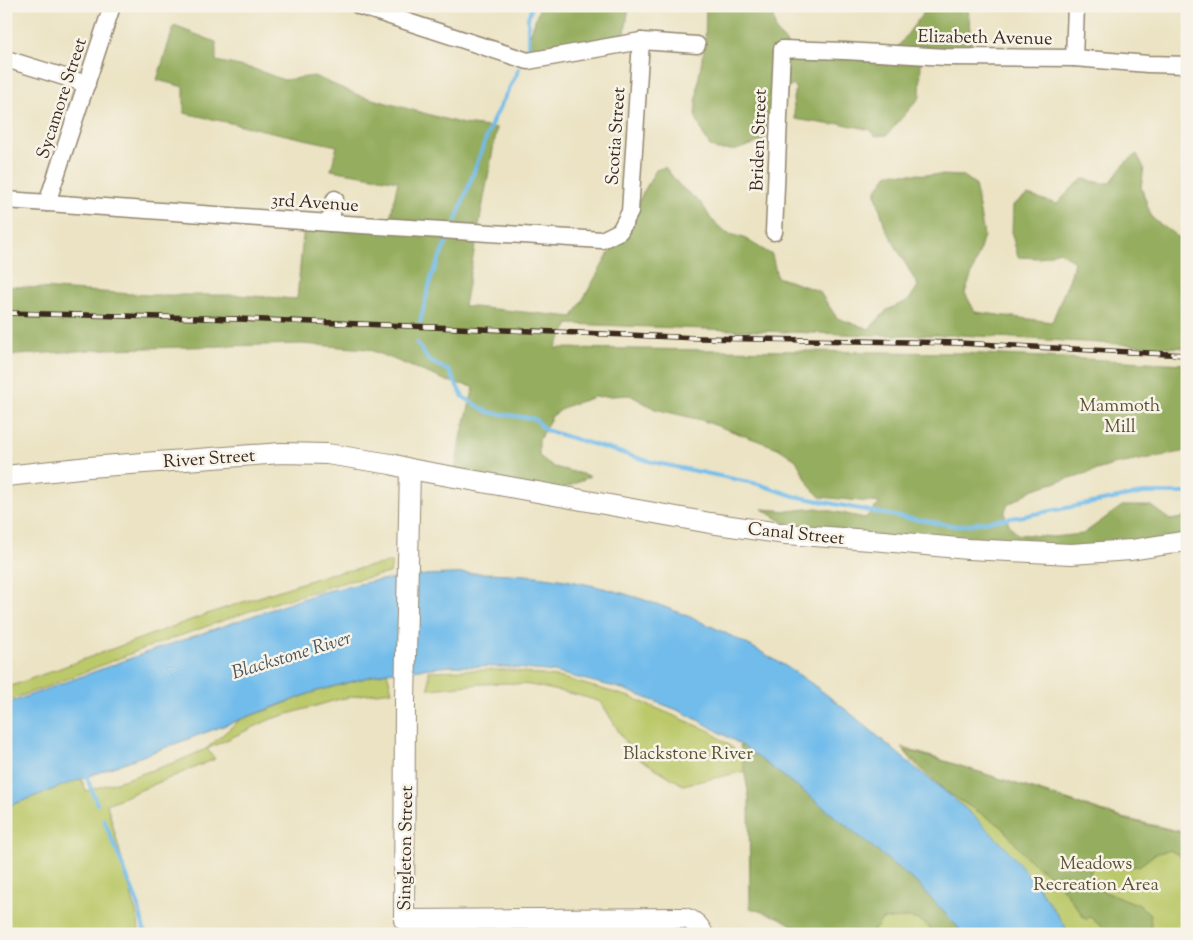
<svg xmlns="http://www.w3.org/2000/svg" width="1193" height="940" font-family="'Sorts Mill Goudy',serif">
  <style>
    .green { fill: #bcc96b; stroke: #7c7a44 }
    .forest { fill: #95ad5f; stroke: #686c3e }
    .water { fill: #71bceb; stroke: #567384 }
    .lines { fill: none; stroke-linecap: round; stroke-linejoin: round }
    .stream { stroke: #71bceb; stroke-width: 4 }
    .minor-casing { stroke: #938670; stroke-width: 19 }
    .tertiary-casing { stroke: #938670; stroke-width: 22 }
    .minor { stroke: #fff; stroke-width: 16 }
    .tertiary { stroke: #fff; stroke-width: 20 }
    .rail-casing { stroke: #3b2a1e; stroke-width: 5.5 }
    .rail { stroke: #f7f3e8; stroke-width: 4; stroke-dasharray: 11; stroke-linecap: butt }
    .labels { text-anchor: middle; stroke-width: 5; stroke-linejoin: round; paint-order: stroke }
    .street-label { font-size: 18px; fill: #3b2a1e; stroke: #f7f3e8 }
    .park-label { font-size: 18px; fill: #5b5231; stroke: #f7f3e8 }
    .water-label { font-size: 19px; font-style: italic; fill: #4b565c; stroke: #f7f3e8 }
  </style>
  <rect width="100%" height="100%" fill="#f7f3e8"/>
  <filter id="ink" filterUnits="userSpaceOnUse"><feTurbulence type="fractalNoise" baseFrequency=".02" numOctaves="2"/><feDisplacementMap in="SourceGraphic" scale="10" xChannelSelector="R" yChannelSelector="G"/><feConvolveMatrix kernelMatrix="1 2 1 2 8 2 1 2 1" color-interpolation-filters="sRGB"/></filter>
  <filter id="wash" filterUnits="userSpaceOnUse"><feTurbulence type="fractalNoise" baseFrequency=".0096" numOctaves="4" result="noise"/><feDisplacementMap in="SourceGraphic" scale="20" xChannelSelector="R" yChannelSelector="G"/><feGaussianBlur stdDeviation="1.12" result="paint"/><feColorMatrix in="noise" values="0 0 0 0 0 0 0 0 0 0 0 0 0 0 0 0 0 1.4 0 .05"/><feComposite in="paint" operator="in"/></filter>
  <g filter="url(#wash)">
    <rect width="100%" height="100%" fill="#ebe3c3"/>
    <!-- green -->
    <g class="green">
      <polygon points="392,562 390,573 345,582 264,606 140,650 49,686 6,701 6,688 207,614 329,574"/>
      <polygon points="466,670 510,670 562,678 630,697 710,731 759,768 929,925 935,934 871,934 882,920 885,920 759,768 683,785 633,755 601,702 578,695 530,685 506,683 482,684 429,689 429,671"/>
      <polygon points="387,672 392,691 360,695 336,700 271,719 207,749 215,759 107,804 138,919 139,934 6,934 6,807 81,778 86,791 126,779 176,762 206,749 241,719 270,709 314,692"/>
      <polygon points="901,747 1123,818 1187,833 1187,934 1066,934 947,794 915,764"/>
    </g>
    <!-- forest -->
    <g class="forest">
      <polygon points="540,6 629,6 624,39 522,58"/>
      <polygon points="706,6 775,6 772,11 776,31 792,50 892,55 924,12 925,6 968,6 972,56 921,59 920,97 887,135 875,136 871,130 838,123 833,125 795,119 793,98 796,88 793,85 787,89 774,125 763,141 736,150 717,150 709,145 704,136 695,115 699,76 705,44"/>
      <path d="M174,26L216,42V61L254,69L284,80L314,76L358,95L463,124L497,128L464,306L573,317L656,170L665,167L680,186L702,204L711,219L726,233L744,238L772,255L777,277L819,291L837,318L869,329L887,310L909,300L918,286L885,227L876,195V190L889,173L964,176L975,184L984,236L976,262L965,293L975,312L1052,322L1071,275L1074,262L1059,251L1040,258L1018,257L1012,235L1013,205L1028,195L1057,204L1073,187L1083,179L1102,183H1110L1125,163L1137,154L1144,168L1141,187L1152,218L1178,237H1187V348L961,335H870L569,324L555,348L962,353L1187,364V451L1113,465L1034,489L1009,504C999,514 1010,526 1017,534L1053,537L1083,534L1122,506H1151L1170,520L1187,517V538L1114,551L804,530L783,522L762,509L789,511L817,508L865,518L880,503L820,497L811,488L796,460L778,448L701,420L655,409L630,395L594,397L567,406L552,416L539,440V456L554,467L590,476L568,487L552,490L455,474L459,445L474,387L447,381L368,349L302,344L109,349L18,355L6,357V286L149,295H237L297,299L304,225L388,229L398,181L331,170L337,146L184,113V87L157,80Z"/>
      <path d="M740,744L807,794L919,885L964,934H935C919,913 906,918 882,920L871,934H807L780,918L750,908L749,798Z"/>
      <polygon points="904,750 951,763 1124,819 1187,834 1187,865 1179,855 1169,850 1155,854 1139,866 1126,867 1101,863 1093,865 1090,873 1094,886 1107,893 1138,904 1150,914 1151,926 1147,934 1110,934 1091,918 1089,917 1086,920 1058,882 1027,858 1001,826 945,791"/>
    </g>
    <!-- water -->
    <path class="water" d="M475,573C495,573 516,574 536,576C618,585 698,615 770,657C818,684 860,721 902,757C929,779 958,800 983,825C1017,857 1045,895 1070,934H964L919,885L807,794L740,744L700,721L680,711L623,689L554,672L508,667L452,666L387,672L314,692L6,807V704L145,653L322,592L373,581L426,575Z"/>
    <g class="lines">
      <!-- stream -->
      <g class="stream">
        <polyline points="528,51 528,18 532,6"/>
        <polyline points="456,220 493,120 519,69"/>
        <polyline points="420,322 432,275 447,241"/>
        <polyline points="417,343 428,360 449,371 463,397 488,412 535,419 545,430 652,462 758,484 794,496 900,517 957,526 1024,516 1144,493 1187,493"/>
        <polyline points="85,773 97,804"/>
        <polyline points="104,820 138,904 145,934"/>
      </g>
    </g>
  </g>
  <g filter="url(#ink)">
    <g class="lines">
      <!-- minor casing -->
      <g class="minor-casing">
        <g id="minor">
          <polyline points="359,6 528,61 641,41 697,45"/>
          <polyline points="1074,58 1076,6"/>
          <polyline points="6,59 87,84"/>
          <polyline points="6,200 330,223 602,240 620,231 630,212 641,41"/>
          <polyline points="47,203 112,6"/>
          <polyline points="330,223 335,199"/>
          <polyline points="774,232 782,49 845,51 946,57 1074,58 1148,64 1187,65"/>
        </g>
      </g>
      <!-- tertiary casing -->
      <g class="tertiary-casing">
        <g id="tertiary">
          <path d="M410,469L405,702L404,920L684,918C693,920 699,925 703,934"/>
          <polyline points="6,476 89,467 281,453 327,454 391,464 410,469 710,523 786,534 884,541 968,549 1071,554 1131,550 1187,541"/>
        </g>
      </g>
      <!-- minor -->
      <use href="#minor" class="minor"/>
      <!-- tertiary -->
      <use href="#tertiary" class="tertiary"/>
      <!-- rail casing -->
      <g class="rail-casing">
        <polyline id="rail" points="6,313 239,319 699,338 959,343 1187,355"/>
      </g>
      <!-- rail -->
      <use href="#rail" class="rail"/>
    </g>
  </g>
  <g class="labels">
    <!-- street labels -->
    <g class="street-label">
      <text transform="translate(985 37) rotate(1)" y="6">Elizabeth Avenue</text>
      <text transform="translate(61 98) rotate(-72)" y="6">Sycamore Street</text>
      <text transform="translate(615 136) rotate(-86)" y="6">Scotia Street</text>
      <text transform="translate(758 140) rotate(-88)" y="6">Briden Street</text>
      <text transform="translate(315 202) rotate(4)" y="6">3rd Avenue</text>
      <text transform="translate(209 458) rotate(-4)" y="6">River Street</text>
      <text transform="translate(796 533) rotate(6)" y="6">Canal Street</text>
      <text transform="translate(405 848) rotate(-89)" y="6">Singleton Street</text>
    </g>
    <!-- park labels -->
    <g class="park-label">
      <text x="1120" y="411">Mammoth<tspan x="1120" dy="21">Mill</tspan></text>
      <text x="688" y="759">Blackstone River</text>
      <text x="1096" y="869">Meadows<tspan x="1096" dy="21">Recreation Area</tspan></text>
    </g>
    <!-- water labels -->
    <g class="water-label">
      <text transform="translate(291 654) rotate(-17)" y="7">Blackstone River</text>
    </g>
  </g>
  <!-- margin -->
  <rect width="1193" height="940" fill="none" stroke="#f7f3e8" stroke-width="25"/>
</svg>
